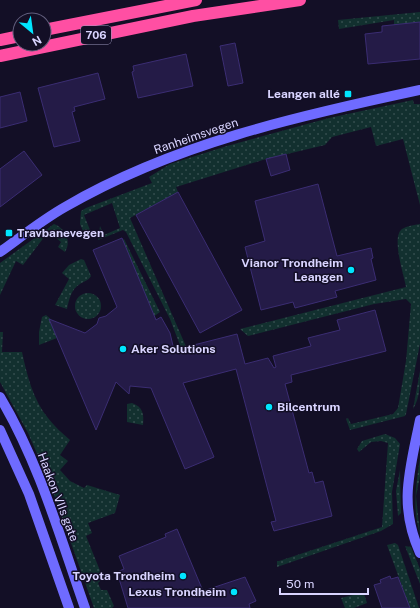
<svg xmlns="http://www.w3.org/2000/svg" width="420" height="608" font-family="'Public Sans',sans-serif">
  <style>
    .grass { fill: url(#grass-dots) }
    .building { fill: #241b47; stroke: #3b2d73 }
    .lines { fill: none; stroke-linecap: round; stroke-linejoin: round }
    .secondary { stroke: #6f6bff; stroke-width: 10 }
    .highway { stroke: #ff4fa3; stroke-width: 12 }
    .poi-dot { fill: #00e5ff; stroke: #130f26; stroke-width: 1.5 }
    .labels { text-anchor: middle; stroke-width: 3; stroke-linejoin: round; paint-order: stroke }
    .shield { fill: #130f26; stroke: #9e99be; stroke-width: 1 }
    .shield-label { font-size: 11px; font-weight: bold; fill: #d9d4ff }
    .poi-label { font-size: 12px; font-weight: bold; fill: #d9d4ff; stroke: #130f26; text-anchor: end }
    .street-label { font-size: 12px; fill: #d9d4ff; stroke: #130f26 }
  </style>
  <defs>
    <pattern id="grass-dots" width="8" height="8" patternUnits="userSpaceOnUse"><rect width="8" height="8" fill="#12302f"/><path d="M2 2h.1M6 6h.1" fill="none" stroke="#344d4e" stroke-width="1.8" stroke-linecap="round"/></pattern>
  </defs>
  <rect width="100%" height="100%" fill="#130f26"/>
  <!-- grass -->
  <g class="grass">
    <polygon points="420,12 420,22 394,25 394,20 339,29 338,20"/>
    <polygon points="413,100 414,104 420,104 420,205 403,139 376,146 371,127 332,137 325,145 266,159 176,187 178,192 130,218 188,351 183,353 170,319 126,232 123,230 98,240 100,226 104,235 120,228 112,203 84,215 90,230 89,237 86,238 80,224 81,211 86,208 152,183 149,177 170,164 227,146 329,118"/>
    <path d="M54,224C65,228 72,241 65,252L58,247L61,242L55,237L53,232H48L23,265L16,261L0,295V263Z"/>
    <path d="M420,224V344L406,414L405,416L350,430L346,419L348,418L351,424L393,414L398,408L406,361L411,304L406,299L374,304L248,336L240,329L406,287C404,275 391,237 402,229C407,226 414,225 420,224Z"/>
    <polygon points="124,239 160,312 153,317 121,241"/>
    <path d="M81,259L84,260L91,276C88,281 84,281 80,284C71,289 69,300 67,309L55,305L69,279L62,273L69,265Z"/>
    <circle cx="88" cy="306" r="13"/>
    <polygon points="46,315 53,321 51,321 57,338 39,345 39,332 42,317"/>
    <path d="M0,332H3L2,352H22C27,375 33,400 48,418C54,426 62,433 70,440L60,455L68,461L60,470L70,481L84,488L87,485L120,495L115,513L88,523L92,533L86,536L103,578L98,583L101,590H107L114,606L112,608H94L49,481L28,433L0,382Z"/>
    <path d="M420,371C420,384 420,398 413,409Z"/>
    <path d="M132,403C143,407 144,414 143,425L127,422V404Z"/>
    <polygon points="385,434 395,438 400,444 392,492 393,524 381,531 277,567 277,561 279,561 382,527 388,443 381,441 371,442 359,452 357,449 362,441"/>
    <path d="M420,458V476L416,496L420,534C412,508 416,485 420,458Z"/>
    <polygon points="400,470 401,513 398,516 396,491"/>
    <polygon points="395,543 398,545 419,608 410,608 387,545"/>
    <polygon points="405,546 411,547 420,569 420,584"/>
    <polygon points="361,593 364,594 367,603 354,608 345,608 341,598"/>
  </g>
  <!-- building -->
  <g class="building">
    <polygon points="420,22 420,59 368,64 365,34 382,32 382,26"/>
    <polygon points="235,43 243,83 228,86 220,46"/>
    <polygon points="186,54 193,86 138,98 132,72 134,71 133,66"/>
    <polygon points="98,73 105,99 74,107 75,111 72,112 80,141 54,147 38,88"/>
    <polygon points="20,92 27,121 0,128 0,97"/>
    <polygon points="24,151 42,175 0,207 0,169"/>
    <polygon points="286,154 290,170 271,176 266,159"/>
    <polygon points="318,184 337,256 371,248 373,258 371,259 376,280 335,291 337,297 295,308 293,302 261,310 245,247 265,241 255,201"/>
    <polygon points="178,192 242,310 200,333 136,215"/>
    <polygon points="122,238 156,320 161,317 170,333 174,350 237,334 245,364 268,358 274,368 276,367 273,356 311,346 308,338 340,330 337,320 375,310 386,351 291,375 292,382 285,384 309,473 312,472 315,483 323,481 332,516 274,531 271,522 276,521 236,369 183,383 214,457 185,469 151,388 130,386 129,394 116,382 96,430 49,319 85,333 97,324 99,318 106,316 117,307 93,250"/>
    <polygon points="177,529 203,591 245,577 256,601 249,604 250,608 128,608 117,572 124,569 119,556 166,537 165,534"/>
    <polygon points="390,576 391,579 398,577 410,608 382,608 374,585 381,583 380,580"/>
  </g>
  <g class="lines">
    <!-- secondary -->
    <g class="secondary">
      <path d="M0,252C21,237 42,220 65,207C173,144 298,116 420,90"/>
      <path d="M0,397C39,462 60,537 85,608"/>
      <path d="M420,420C410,470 398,504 420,553"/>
      <polyline points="0,430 29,494 69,608"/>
    </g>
    <!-- highway -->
    <g class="highway">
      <polyline points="44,30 196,0"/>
      <polyline points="0,40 20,36"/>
      <polyline points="0,56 193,16 300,0"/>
    </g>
  </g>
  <!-- markers -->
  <g class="poi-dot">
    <rect x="344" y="90" width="8" height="8" rx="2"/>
    <rect x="5" y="229" width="8" height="8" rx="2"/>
    <circle cx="351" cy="270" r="4"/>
    <circle cx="123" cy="349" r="4"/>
    <circle cx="269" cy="407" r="4"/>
    <circle cx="183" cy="576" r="4"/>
    <circle cx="234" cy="592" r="4"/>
  </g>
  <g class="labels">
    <!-- shield labels -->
    <rect class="shield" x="81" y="26" width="30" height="18" rx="3"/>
    <g class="shield-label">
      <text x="96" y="39">706</text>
    </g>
    <!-- poi labels -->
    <g class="poi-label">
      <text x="340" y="98">Leangen allé</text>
      <text x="17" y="237" text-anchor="start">Travbanevegen</text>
      <text x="343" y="267">Vianor Trondheim<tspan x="343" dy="14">Leangen</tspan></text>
      <text x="131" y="353" text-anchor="start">Aker Solutions</text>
      <text x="277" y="411" text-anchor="start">Bilcentrum</text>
      <text x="175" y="580">Toyota Trondheim</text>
      <text x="226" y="596">Lexus Trondheim</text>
    </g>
    <!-- street labels -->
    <g class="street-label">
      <text transform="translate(196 136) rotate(-19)" y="4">Ranheimsvegen</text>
      <text transform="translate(58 497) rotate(69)" y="4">Haakon VIIs gate</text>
    </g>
  </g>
  <!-- north arrow -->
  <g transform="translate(32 32) rotate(151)"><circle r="19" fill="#130f26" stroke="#625e7d"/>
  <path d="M0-3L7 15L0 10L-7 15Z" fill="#00e5ff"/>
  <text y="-6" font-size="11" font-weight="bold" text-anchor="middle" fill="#d9d4ff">N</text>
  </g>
  <!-- scale -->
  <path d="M280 588v6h88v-6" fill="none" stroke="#d9d4ff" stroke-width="2"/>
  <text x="286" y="588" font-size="12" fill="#d9d4ff" stroke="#130f26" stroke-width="3" paint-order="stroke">50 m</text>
</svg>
